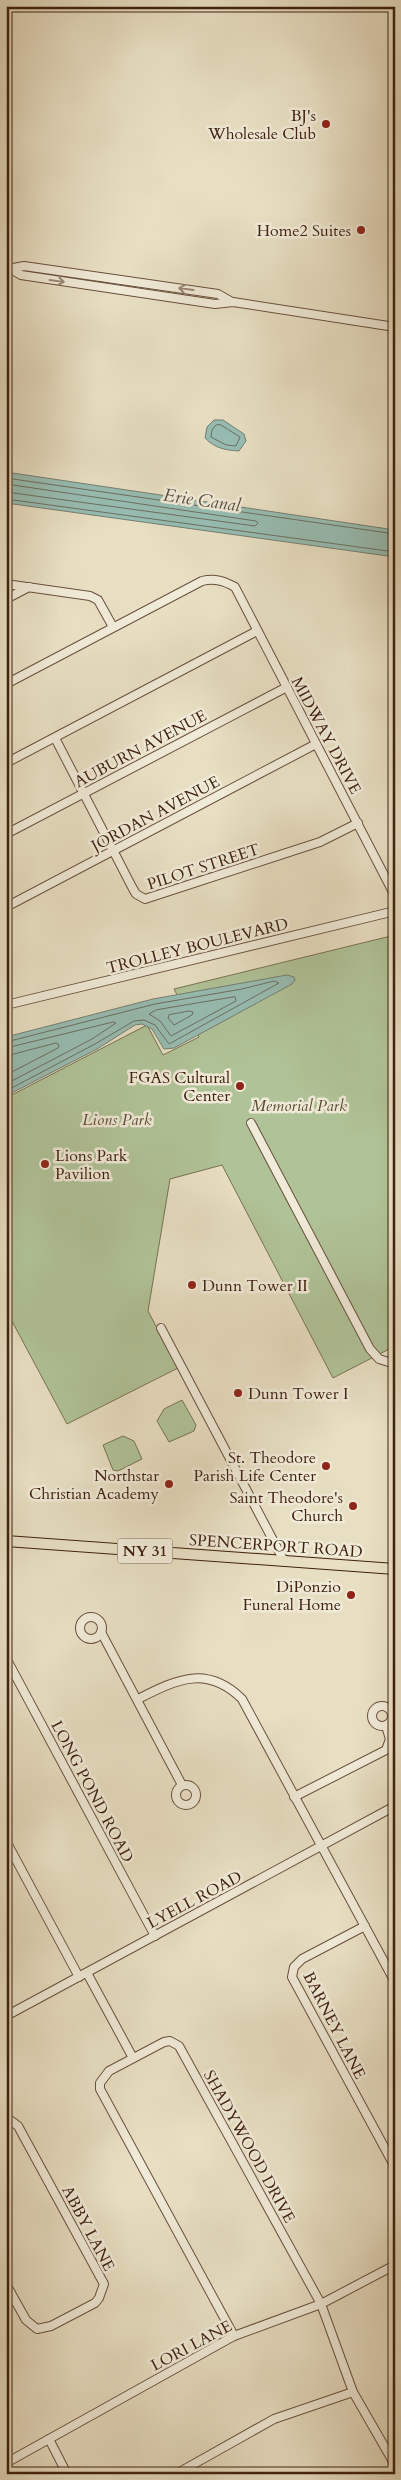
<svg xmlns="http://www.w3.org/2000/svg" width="401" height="2480" font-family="Cardo,serif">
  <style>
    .green { fill: #b0c398; stroke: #787254 }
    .water { fill: #97bdb3; stroke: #747f71 }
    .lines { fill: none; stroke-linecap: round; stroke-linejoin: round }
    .shore { stroke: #6b6f61; stroke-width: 1 }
    .minor-casing { stroke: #69503c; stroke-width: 10 }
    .major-casing { stroke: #3f210f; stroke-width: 12 }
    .minor { stroke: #f0ead8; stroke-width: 8 }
    .major { stroke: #e8dfc3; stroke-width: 10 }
    .oneway { stroke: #988674 }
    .poi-dot { fill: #8f2418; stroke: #f0ead8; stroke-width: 2 }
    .labels { text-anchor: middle; stroke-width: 5; stroke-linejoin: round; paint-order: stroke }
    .shield { fill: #f0ead8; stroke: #745d4b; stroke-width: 1 }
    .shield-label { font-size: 15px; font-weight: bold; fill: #3f210f }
    .poi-label { font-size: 16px; fill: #3f210f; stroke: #f0ead8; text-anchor: end }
    .street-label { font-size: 16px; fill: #3f210f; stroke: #f0ead8 }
    .park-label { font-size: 16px; font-style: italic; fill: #5b4a31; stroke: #f0ead8 }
    .water-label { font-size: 18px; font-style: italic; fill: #595040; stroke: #f0ead8 }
  </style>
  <rect width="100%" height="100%" fill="#e8dfc3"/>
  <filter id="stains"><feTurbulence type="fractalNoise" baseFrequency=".004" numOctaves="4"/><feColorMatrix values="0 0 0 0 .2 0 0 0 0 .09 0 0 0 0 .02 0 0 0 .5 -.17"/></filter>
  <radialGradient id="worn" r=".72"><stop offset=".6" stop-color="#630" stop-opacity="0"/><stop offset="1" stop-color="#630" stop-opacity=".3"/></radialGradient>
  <!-- green -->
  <g class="green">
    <polygon points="395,935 395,1346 333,1378 222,1165 170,1179 148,1311 178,1368 67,1424 6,1310 6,1098 147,1025 163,1055 199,1037 174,989"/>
    <polygon points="182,1400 196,1425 194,1431 169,1442 157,1421 164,1409"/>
    <polygon points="123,1436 134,1441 142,1459 118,1471 113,1470 103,1445"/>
  </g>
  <!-- water -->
  <g class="water">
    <path d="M214,420H223L244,434L246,441L239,451C224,450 215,448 205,438L207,427Z"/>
    <polygon points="6,472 395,530 395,557 6,503"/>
    <polygon points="287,975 294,977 295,980 292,984 174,1048 164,1049 152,1029 142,1024 135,1025 97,1049 6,1096 6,1037 153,999"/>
  </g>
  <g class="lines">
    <!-- shore -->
    <g class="shore">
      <polygon points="221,425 240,437 236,446 226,445 211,437 212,430 216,425"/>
      <polyline points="6,478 395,534"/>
      <polyline points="6,484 256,521 258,523 255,526 6,492"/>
      <polyline points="6,499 395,552"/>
      <polygon points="235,997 236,1001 171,1036 160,1021 149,1014 156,1010"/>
      <polygon points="190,1011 193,1012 192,1015 174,1025 168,1018 169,1015"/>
      <polyline points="6,1042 155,1004 242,989 274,981 279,983 169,1044 155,1025 144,1020 134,1021 95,1044 6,1091"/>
      <polyline points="6,1048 113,1022 116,1023 92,1039 6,1084"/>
      <polyline points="6,1056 56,1043 59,1045 58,1048 6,1075"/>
    </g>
    <!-- minor casing -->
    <g class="minor-casing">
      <g id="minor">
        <polyline points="8,269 24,266 218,294 232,302"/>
        <polyline points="11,269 21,275 215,304 233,302 395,327"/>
        <polyline points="6,584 90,596 98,600 113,627"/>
        <polyline points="6,599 29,587"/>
        <path d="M6,684L202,581C215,578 224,581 235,587L395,896"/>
        <polyline points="55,738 132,887 136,894 145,899 320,842 358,823"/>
        <polyline points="6,763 257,631"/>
        <polyline points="6,834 287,687"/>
        <polyline points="6,907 316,744"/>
        <polyline points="6,1005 395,911"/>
        <polyline points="251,1123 370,1349 379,1359 395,1364"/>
        <polyline points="161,1328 284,1561"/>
        <circle cx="91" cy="1628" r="11"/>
        <polyline points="101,1632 182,1785"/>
        <polyline points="6,1658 155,1936"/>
        <path d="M138,1699C176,1680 206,1664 242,1699L395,1982"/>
        <circle cx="382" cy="1716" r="10"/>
        <circle cx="186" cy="1795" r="10"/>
        <polyline points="294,1797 386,1750 390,1739 386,1726"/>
        <polyline points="6,1841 79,1977"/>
        <polyline points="365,1926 302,1959 294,1967 292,1977 395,2167"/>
        <polyline points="87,1973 133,2058"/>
        <polyline points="6,2016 395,1806"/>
        <polyline points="6,2120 10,2120 18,2126 104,2284 99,2298 95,2303 51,2326 37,2329 26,2320 6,2284"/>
        <polyline points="234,2336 100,2089 100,2083 109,2071 164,2042 170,2041 179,2046 321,2304 353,2392 395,2465"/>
        <polyline points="49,2439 67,2474"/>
        <polyline points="6,2463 234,2336 321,2304 395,2265"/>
        <polyline points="176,2474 274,2419 353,2392"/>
      </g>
    </g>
    <!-- major casing -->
    <g class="major-casing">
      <polyline id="major" points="6,1541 395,1569"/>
    </g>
    <!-- minor -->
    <use href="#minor" class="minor"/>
    <!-- major -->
    <use href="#major" class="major"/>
  </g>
  <!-- one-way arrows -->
  <defs><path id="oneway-shaft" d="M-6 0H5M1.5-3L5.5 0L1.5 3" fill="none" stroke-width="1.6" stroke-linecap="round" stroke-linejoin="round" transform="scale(1.25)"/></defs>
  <g class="oneway">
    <use href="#oneway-shaft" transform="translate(57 281) rotate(8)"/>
    <use href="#oneway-shaft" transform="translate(186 289) rotate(-172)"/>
  </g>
  <!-- markers -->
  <g class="poi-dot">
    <circle cx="326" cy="124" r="5"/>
    <circle cx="361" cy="230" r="5"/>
    <circle cx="240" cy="1086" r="5"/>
    <circle cx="45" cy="1164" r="5"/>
    <circle cx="192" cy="1285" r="5"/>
    <circle cx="238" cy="1393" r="5"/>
    <circle cx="326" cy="1466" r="5"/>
    <circle cx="169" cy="1484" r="5"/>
    <circle cx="353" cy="1506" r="5"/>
    <circle cx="351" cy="1595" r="5"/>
  </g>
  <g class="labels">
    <!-- shield labels -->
    <rect class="shield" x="117.5" y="1538.5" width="55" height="25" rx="4"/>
    <g class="shield-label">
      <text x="145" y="1556">NY 31</text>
    </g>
    <!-- poi labels -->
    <g class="poi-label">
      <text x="316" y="121">BJ's<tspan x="316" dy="18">Wholesale Club</tspan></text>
      <text x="351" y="236">Home2 Suites</text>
      <text x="230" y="1083">FGAS Cultural<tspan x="230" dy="18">Center</tspan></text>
      <text x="55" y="1161" text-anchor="start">Lions Park<tspan x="55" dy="18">Pavilion</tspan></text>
      <text x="202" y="1291" text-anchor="start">Dunn Tower II</text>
      <text x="248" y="1399" text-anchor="start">Dunn Tower I</text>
      <text x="316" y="1463">St. Theodore<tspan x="316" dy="18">Parish Life Center</tspan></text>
      <text x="159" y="1481">Northstar<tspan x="159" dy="18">Christian Academy</tspan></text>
      <text x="343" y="1503">Saint Theodore's<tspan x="343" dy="18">Church</tspan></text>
      <text x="341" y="1592">DiPonzio<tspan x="341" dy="18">Funeral Home</tspan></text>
    </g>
    <!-- street labels -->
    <g class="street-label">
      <text transform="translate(327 735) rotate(62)" y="6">MIDWAY DRIVE</text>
      <text transform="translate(140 748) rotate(-28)" y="6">AUBURN AVENUE</text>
      <text transform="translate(155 813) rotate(-28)" y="6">JORDAN AVENUE</text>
      <text transform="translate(203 866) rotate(-18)" y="6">PILOT STREET</text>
      <text transform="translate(197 945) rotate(-14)" y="6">TROLLEY BOULEVARD</text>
      <text transform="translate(276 1545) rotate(4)" y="6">SPENCERPORT ROAD</text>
      <text transform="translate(93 1791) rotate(62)" y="6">LONG POND ROAD</text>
      <text transform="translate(194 1899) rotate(-28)" y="6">LYELL ROAD</text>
      <text transform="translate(335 2025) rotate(63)" y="6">BARNEY LANE</text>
      <text transform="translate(250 2146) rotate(61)" y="6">SHADYWOOD DRIVE</text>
      <text transform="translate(89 2228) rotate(62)" y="6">ABBY LANE</text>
      <text transform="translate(191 2345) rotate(-28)" y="6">LORI LANE</text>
    </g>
    <!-- park labels -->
    <g class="park-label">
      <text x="299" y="1111">Memorial Park</text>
      <text x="117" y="1125">Lions Park</text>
    </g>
    <!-- water labels -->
    <g class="water-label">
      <text transform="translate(202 500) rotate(8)" y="6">Erie Canal</text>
    </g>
  </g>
  <!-- margin -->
  <rect width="401" height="2480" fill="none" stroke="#e8dfc3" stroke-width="25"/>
  <rect x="8" y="8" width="386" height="2465" fill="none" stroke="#3f210f" stroke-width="2.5"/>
  <rect x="12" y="12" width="376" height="2455" fill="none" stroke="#3f210f"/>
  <rect width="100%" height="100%" filter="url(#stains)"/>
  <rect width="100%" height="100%" fill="url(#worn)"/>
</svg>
